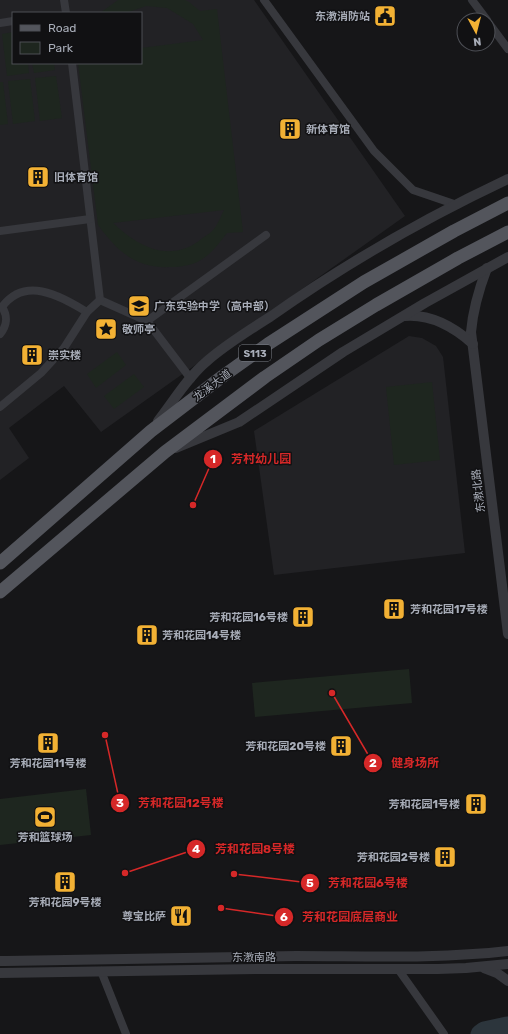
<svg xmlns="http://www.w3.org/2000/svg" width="508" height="1034" font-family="Rubik,'Noto Sans SC',sans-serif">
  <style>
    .built { fill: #222225; fill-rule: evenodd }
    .green { fill: #1e261f; fill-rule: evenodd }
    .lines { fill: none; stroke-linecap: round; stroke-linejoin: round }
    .river { stroke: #2c353c; stroke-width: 19 }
    .minor { stroke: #37383d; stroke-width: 8 }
    .tertiary { stroke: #37383d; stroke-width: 10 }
    .primary { stroke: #53555c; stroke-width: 13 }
    .labels { text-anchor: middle; stroke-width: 3; stroke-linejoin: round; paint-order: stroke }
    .shield { fill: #111113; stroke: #7b7e86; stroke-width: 1 }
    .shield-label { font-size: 10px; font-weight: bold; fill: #a8adb8 }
    .poi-label { font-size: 11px; font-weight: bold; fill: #a8adb8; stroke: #111113; text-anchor: start }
    .street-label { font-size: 11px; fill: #a8adb8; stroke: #111113 }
    .leader { fill: none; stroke: #d62828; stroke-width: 1.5 }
    .callout-dot { fill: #d62828; stroke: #111113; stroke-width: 1.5 }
    .mark-label { font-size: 12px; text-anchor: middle; font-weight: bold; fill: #fff }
    .callout-label { font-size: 12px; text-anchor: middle; font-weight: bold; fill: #d62828; stroke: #111113; stroke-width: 3; stroke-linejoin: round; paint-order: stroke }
  </style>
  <rect width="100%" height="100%" fill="#161618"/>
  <!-- built -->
  <g class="built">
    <path d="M0,0H254L405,216L101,432L64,386L9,428L29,458L0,480ZM13,13H141V63H13Z"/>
    <polygon points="409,336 422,338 436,346 443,357 465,553 274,575 254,431"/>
  </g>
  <!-- green -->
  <g class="green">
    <path d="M118,0H185L189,2L200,11L217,9L243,232L227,233C219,243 211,255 199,261C192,265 180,267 172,267C136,269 118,252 98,225L78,63H141V48L203,40L193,24L167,8L146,6L126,13H100ZM224,210C221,216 218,224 214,229C210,234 203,237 199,241C167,263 138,246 113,223Z"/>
    <polygon points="13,32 13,63 28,63 29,73 7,76 2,34"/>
    <polygon points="32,63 54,63 55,70 34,73"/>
    <polygon points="56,76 62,118 40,121 35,78"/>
    <polygon points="30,79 35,121 13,124 8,81"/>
    <polygon points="0,82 3,82 8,124 0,125"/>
    <polygon points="117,352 126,365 96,388 87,374"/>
    <polygon points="134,374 144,387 114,409 104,396"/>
    <polygon points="432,382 440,460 394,465 386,387"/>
    <polygon points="409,669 412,703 255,717 252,683"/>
    <polygon points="86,789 91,835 0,845 0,799"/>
  </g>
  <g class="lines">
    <!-- river -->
    <polyline class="river" points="480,1034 484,1031 507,1026"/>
    <!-- minor -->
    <g class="minor">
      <polyline points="64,0 66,13"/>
      <polyline points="264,0 374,151 413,190 457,205"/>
      <polyline points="472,0 487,20"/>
      <polyline points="488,22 508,49"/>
      <polyline points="0,23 13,21"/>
      <polyline points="72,63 100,300 147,321 191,379"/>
      <polyline points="0,231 90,219"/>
      <polyline points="147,321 266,235"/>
      <path d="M0,334C7,326 8,316 2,307C26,275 61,297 87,312"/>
      <polyline points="0,407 41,373 64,348 87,312 100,300"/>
      <polyline points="398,969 444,1034"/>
      <polyline points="101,971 126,1034"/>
    </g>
    <!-- tertiary -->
    <g class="tertiary">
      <path d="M487,268C479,289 473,309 471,332L508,634"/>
      <path d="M405,316C431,314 454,327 473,344"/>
      <path d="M158,421C173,402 187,378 206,362C225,345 248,331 270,317C345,264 425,218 508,179"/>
      <polyline points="176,448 239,422 343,352 425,303 508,257"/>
      <path d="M0,961C99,960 198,957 296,956C367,956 438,959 508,951"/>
      <polyline points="484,968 497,973 508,981"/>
      <polyline points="0,973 259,969 438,969 466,968 508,964"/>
    </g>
    <!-- primary -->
    <g class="primary">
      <polyline points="0,563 151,431 223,376 268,344 364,282 454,231 508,203"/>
      <polyline points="0,592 165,452 265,377 319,340 376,305 458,258 508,232"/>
    </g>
  </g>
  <!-- icons -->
  <defs>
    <g id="civic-square" transform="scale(1.15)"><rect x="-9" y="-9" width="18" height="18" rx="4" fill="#f2b134" stroke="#111113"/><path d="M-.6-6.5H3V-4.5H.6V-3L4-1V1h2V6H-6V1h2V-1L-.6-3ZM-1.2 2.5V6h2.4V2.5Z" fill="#111"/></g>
    <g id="building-square" transform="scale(1.15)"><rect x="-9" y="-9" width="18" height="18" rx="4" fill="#f2b134" stroke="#111113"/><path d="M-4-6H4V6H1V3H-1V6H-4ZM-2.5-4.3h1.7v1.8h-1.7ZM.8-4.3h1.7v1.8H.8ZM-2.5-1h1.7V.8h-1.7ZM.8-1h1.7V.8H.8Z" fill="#111"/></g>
    <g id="school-square" transform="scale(1.15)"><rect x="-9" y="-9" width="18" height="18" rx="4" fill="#f2b134" stroke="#111113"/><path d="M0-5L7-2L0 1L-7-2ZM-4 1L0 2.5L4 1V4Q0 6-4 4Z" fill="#111"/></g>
    <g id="sight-square" transform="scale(1.15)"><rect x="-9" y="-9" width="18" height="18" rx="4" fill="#f2b134" stroke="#111113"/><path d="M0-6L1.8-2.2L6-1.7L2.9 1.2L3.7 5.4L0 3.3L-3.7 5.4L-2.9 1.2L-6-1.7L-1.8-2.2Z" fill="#111"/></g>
    <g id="stadium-square" transform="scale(1.15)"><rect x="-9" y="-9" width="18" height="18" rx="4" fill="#f2b134" stroke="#111113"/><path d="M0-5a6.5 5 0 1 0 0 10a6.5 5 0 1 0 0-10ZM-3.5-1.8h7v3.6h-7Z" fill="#111"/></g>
    <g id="restaurant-square" transform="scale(1.15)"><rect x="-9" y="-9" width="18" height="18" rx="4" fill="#f2b134" stroke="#111113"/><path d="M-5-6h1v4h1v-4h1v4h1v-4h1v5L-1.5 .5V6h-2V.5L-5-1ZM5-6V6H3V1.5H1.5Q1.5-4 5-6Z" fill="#111"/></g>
  </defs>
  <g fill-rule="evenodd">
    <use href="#civic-square" x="385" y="16"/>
    <use href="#building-square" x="290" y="129"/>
    <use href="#building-square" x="38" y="177"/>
    <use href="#school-square" x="139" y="306"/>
    <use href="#sight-square" x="106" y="329"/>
    <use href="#building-square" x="32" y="355"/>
    <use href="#building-square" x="394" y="609"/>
    <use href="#building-square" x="303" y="617"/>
    <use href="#building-square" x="147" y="635"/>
    <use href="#building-square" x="48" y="743"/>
    <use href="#building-square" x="341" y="746"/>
    <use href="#building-square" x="476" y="804"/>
    <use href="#stadium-square" x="45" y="817"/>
    <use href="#building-square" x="445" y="857"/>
    <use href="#building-square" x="65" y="882"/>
    <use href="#restaurant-square" x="181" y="916"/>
  </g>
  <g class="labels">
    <!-- shield labels -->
    <rect class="shield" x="239" y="345" width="32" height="16" rx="3"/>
    <g class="shield-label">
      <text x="255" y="357">S113</text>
    </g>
    <!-- poi labels -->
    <g class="poi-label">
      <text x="370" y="20" text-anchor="end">东漖消防站</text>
      <text x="306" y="133">新体育馆</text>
      <text x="54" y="181">旧体育馆</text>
      <text x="154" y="310">广东实验中学（高中部）</text>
      <text x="122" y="333">敬师亭</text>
      <text x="48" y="359">崇实楼</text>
      <text x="410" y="613">芳和花园17号楼</text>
      <text x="288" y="621" text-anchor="end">芳和花园16号楼</text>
      <text x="162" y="639">芳和花园14号楼</text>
      <text x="326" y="750" text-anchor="end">芳和花园20号楼</text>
      <text x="48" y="767" text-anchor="middle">芳和花园11号楼</text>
      <text x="460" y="808" text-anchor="end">芳和花园1号楼</text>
      <text x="45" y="841" text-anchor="middle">芳和篮球场</text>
      <text x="430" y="861" text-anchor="end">芳和花园2号楼</text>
      <text x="65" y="906" text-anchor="middle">芳和花园9号楼</text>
      <text x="166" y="920" text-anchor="end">尊宝比萨</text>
    </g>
    <!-- street labels -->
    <g class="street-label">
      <text transform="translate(212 385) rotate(-37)" y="4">龙溪大道</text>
      <text transform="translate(478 491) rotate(-97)" y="4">东漖北路</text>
      <text x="254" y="961">东漖南路</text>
    </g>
  </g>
  <!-- callouts -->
  <path class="leader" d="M193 505L213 459M332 693L373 763M105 735L120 803M125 873L196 849M234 874L310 883M221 908L284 917"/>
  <g class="callout-dot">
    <circle cx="193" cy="505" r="4"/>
    <circle cx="332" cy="693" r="4"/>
    <circle cx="105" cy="735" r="4"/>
    <circle cx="125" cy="873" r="4"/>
    <circle cx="234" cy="874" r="4"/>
    <circle cx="221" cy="908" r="4"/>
    <circle cx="213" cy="459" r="10"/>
    <circle cx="373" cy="763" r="10"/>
    <circle cx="120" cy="803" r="10"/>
    <circle cx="196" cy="849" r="10"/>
    <circle cx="310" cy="883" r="10"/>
    <circle cx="284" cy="917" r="10"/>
  </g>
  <g class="mark-label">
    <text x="213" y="463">1</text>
    <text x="373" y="767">2</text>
    <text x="120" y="807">3</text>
    <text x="196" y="853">4</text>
    <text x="310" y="887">5</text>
    <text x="284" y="921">6</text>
  </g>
  <g class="callout-label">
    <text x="261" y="463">芳村幼儿园</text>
    <text x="415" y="767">健身场所</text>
    <text x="181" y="807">芳和花园12号楼</text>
    <text x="255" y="853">芳和花园8号楼</text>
    <text x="368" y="887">芳和花园6号楼</text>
    <text x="350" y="921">芳和花园底层商业</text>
  </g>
  <!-- legend -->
  <rect x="12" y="12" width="130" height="52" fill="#111113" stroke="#4d4f55"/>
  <rect x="20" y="25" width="20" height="6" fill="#53555c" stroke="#4d4f55"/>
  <text x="48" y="32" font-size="12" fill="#a8adb8">Road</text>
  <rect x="20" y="42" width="20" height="12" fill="#1e261f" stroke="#4d4f55"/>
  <text x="48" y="52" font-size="12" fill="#a8adb8">Park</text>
  <!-- north arrow -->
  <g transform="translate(476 32) rotate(173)"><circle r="19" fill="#111113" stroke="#4d4f55"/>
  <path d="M0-3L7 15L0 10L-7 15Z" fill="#f2b134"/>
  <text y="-6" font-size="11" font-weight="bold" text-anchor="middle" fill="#a8adb8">N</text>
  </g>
</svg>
